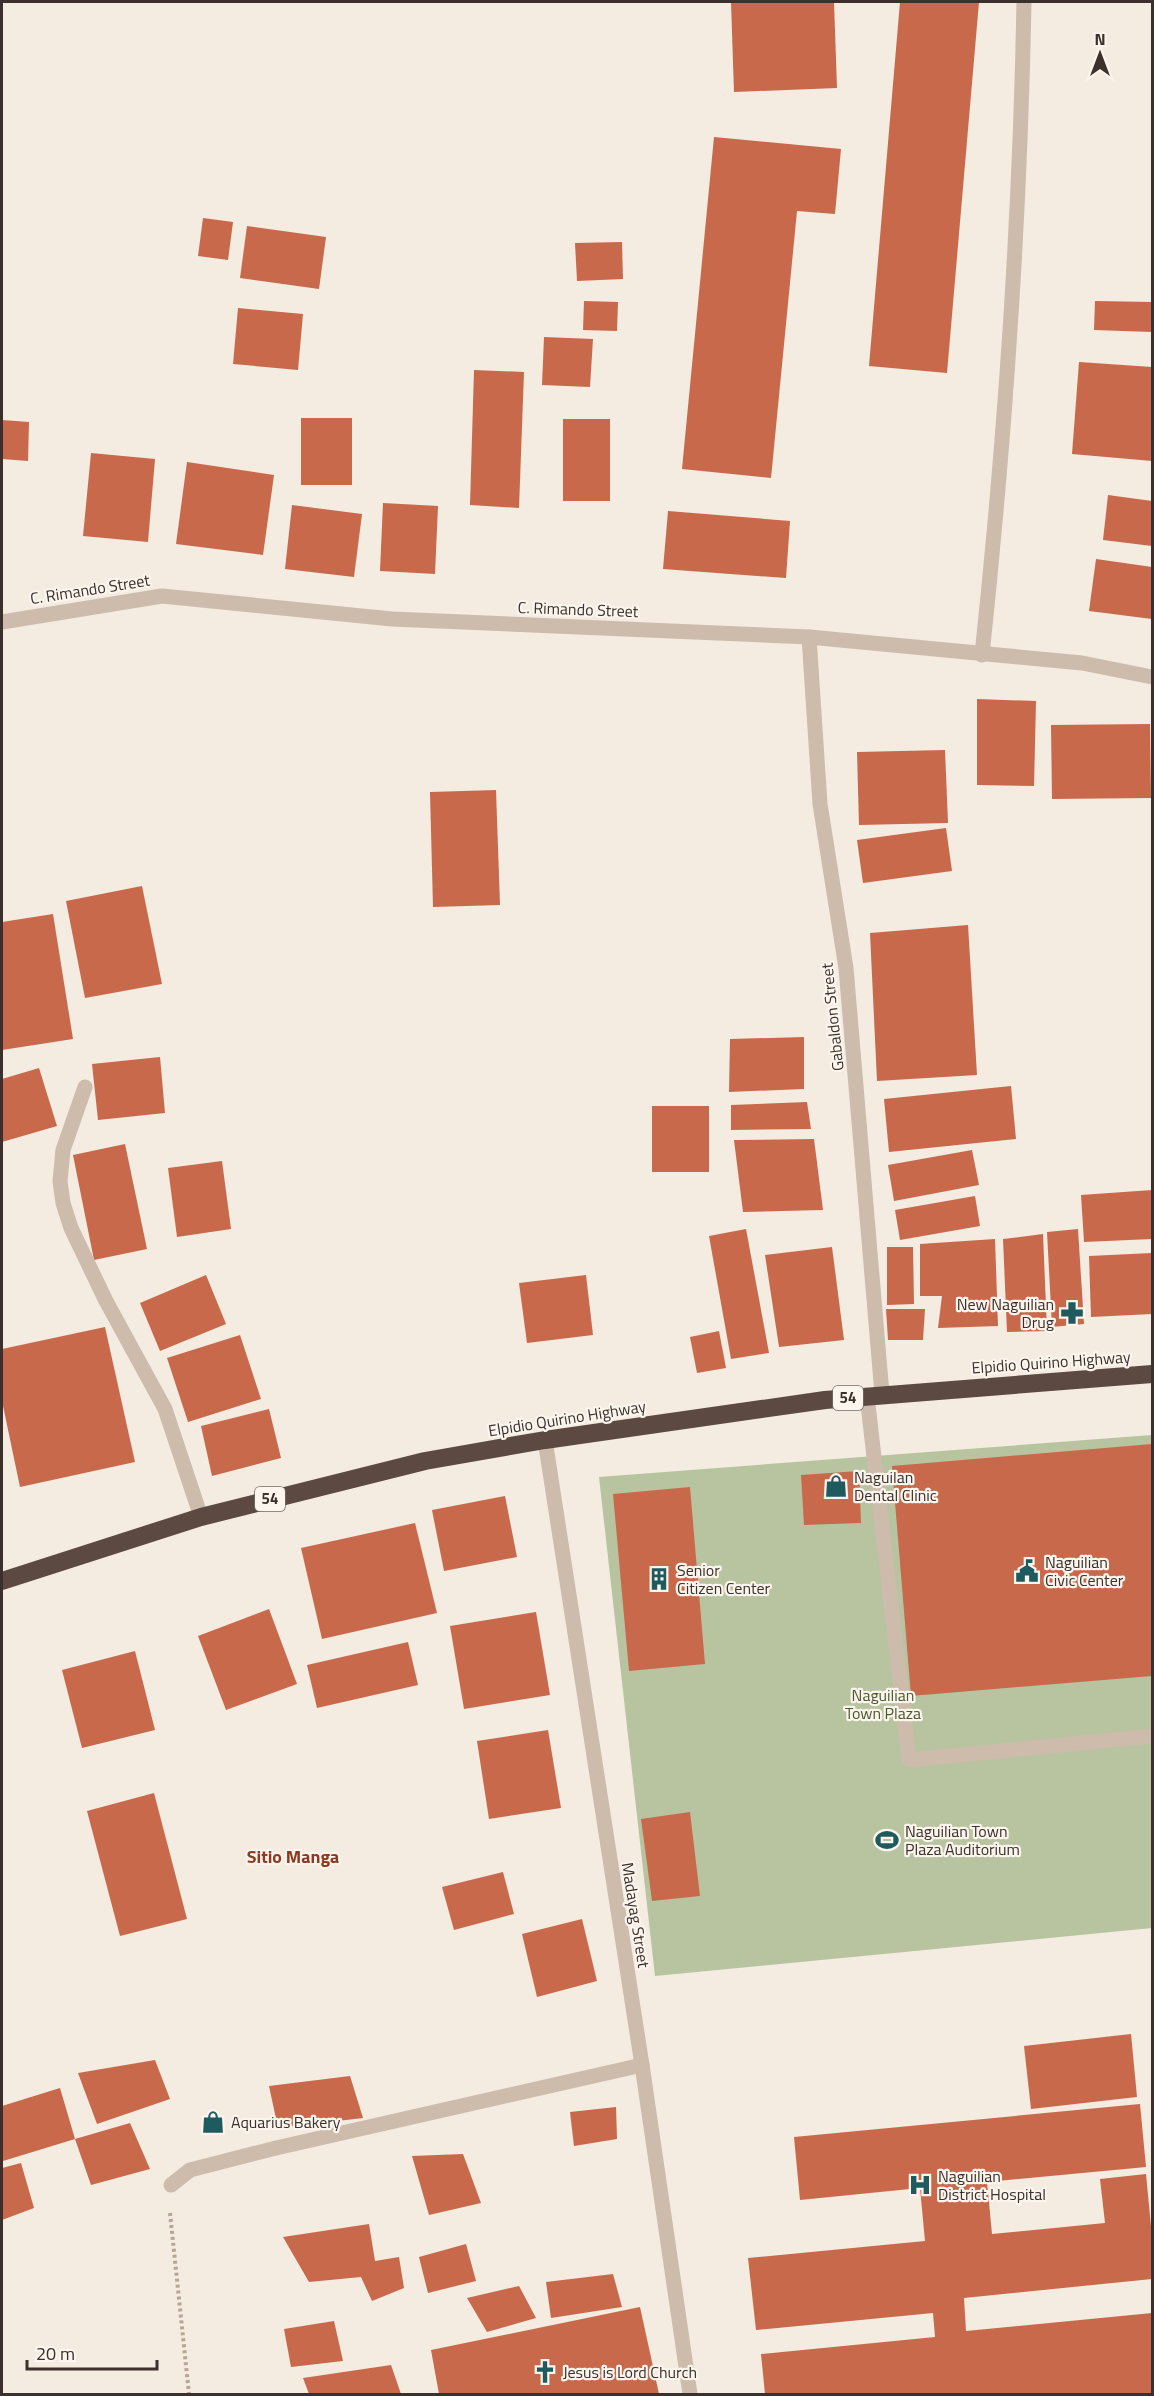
<svg xmlns="http://www.w3.org/2000/svg" width="1154" height="2396" font-family="'Titillium Web',sans-serif">
  <style>
    .green { fill: #b8c4a0 }
    .building { fill: #c8694b }
    .lines { fill: none; stroke-linecap: round; stroke-linejoin: round }
    .path { stroke: #b9a596; stroke-width: 4; stroke-dasharray: 3 3; stroke-linecap: butt }
    .minor { stroke: #cdbbac; stroke-width: 15 }
    .highway { stroke: #5c4a42; stroke-width: 18 }
    .labels { text-anchor: middle; stroke-width: 4.5; stroke-linejoin: round; paint-order: stroke }
    .shield { fill: #fbf5ee; stroke: #756b66; stroke-width: 1.5 }
    .shield-label { font-size: 15px; font-weight: bold; fill: #3b302b }
    .street-label { font-size: 16px; fill: #3b302b; stroke: #fbf5ee }
    .poi-label { font-size: 16px; fill: #3b302b; stroke: #fbf5ee; text-anchor: start }
    .park-label { font-size: 16px; fill: #4a5a2e; stroke: #fbf5ee }
    .neighbourhood-label { font-size: 18px; font-weight: bold; fill: #8c3b22; stroke: #fbf5ee }
  </style>
  <rect width="100%" height="100%" fill="#f4ebe1"/>
  <!-- green -->
  <polygon class="green" points="1152,1435 1152,1928 655,1976 599,1477"/>
  <!-- building -->
  <g class="building">
    <polygon points="731,2 834,2 837,88 734,92"/>
    <polygon points="900,2 979,2 947,373 869,366"/>
    <polygon points="714,137 841,149 835,214 797,211 771,478 682,469"/>
    <polygon points="203,218 233,222 228,260 198,256"/>
    <polygon points="247,226 326,237 319,289 240,278"/>
    <polygon points="622,242 623,279 577,281 575,243"/>
    <polygon points="584,301 618,302 617,331 583,330"/>
    <polygon points="1095,301 1152,302 1152,332 1094,330"/>
    <polygon points="238,308 303,314 298,370 233,364"/>
    <polygon points="544,337 593,339 590,387 542,385"/>
    <polygon points="1079,362 1152,367 1152,461 1072,454"/>
    <polygon points="474,370 524,372 519,508 470,505"/>
    <rect x="301" y="418" width="51" height="67"/>
    <rect x="563" y="419" width="47" height="82"/>
    <polygon points="2,420 29,422 28,461 2,459"/>
    <polygon points="91,453 155,459 148,542 83,536"/>
    <polygon points="187,462 274,475 263,555 176,544"/>
    <polygon points="1108,495 1152,501 1152,546 1103,540"/>
    <polygon points="383,503 438,506 435,574 380,571"/>
    <polygon points="292,505 362,514 354,577 285,569"/>
    <polygon points="668,511 790,521 786,578 663,569"/>
    <polygon points="1096,559 1152,567 1152,619 1089,611"/>
    <polygon points="977,699 1036,701 1034,786 977,785"/>
    <polygon points="1150,724 1151,798 1052,799 1051,725"/>
    <polygon points="945,750 948,823 859,825 857,752"/>
    <polygon points="496,790 500,905 433,907 430,792"/>
    <polygon points="946,828 952,871 863,883 857,840"/>
    <polygon points="142,886 162,984 85,998 66,901"/>
    <polygon points="53,914 73,1039 2,1050 2,922"/>
    <polygon points="968,925 977,1075 877,1081 870,933"/>
    <polygon points="804,1037 804,1089 729,1092 730,1039"/>
    <polygon points="160,1057 165,1113 98,1120 92,1064"/>
    <polygon points="39,1068 57,1126 2,1142 2,1079"/>
    <polygon points="1011,1086 1016,1139 889,1152 884,1099"/>
    <polygon points="807,1102 811,1129 731,1130 731,1105"/>
    <rect x="652" y="1106" width="57" height="66"/>
    <polygon points="814,1139 823,1210 743,1212 734,1140"/>
    <polygon points="125,1144 147,1249 94,1260 73,1155"/>
    <polygon points="972,1150 979,1185 894,1201 888,1165"/>
    <polygon points="222,1161 231,1229 177,1237 168,1168"/>
    <polygon points="1152,1190 1152,1239 1084,1242 1081,1195"/>
    <polygon points="975,1196 980,1226 900,1240 895,1210"/>
    <polygon points="746,1229 769,1353 731,1359 709,1236"/>
    <polygon points="1078,1229 1084,1324 1052,1327 1047,1232"/>
    <polygon points="1043,1234 1047,1331 1007,1332 1003,1239"/>
    <polygon points="995,1239 998,1326 938,1328 942,1296 920,1296 920,1244"/>
    <polygon points="832,1247 844,1340 779,1347 765,1255"/>
    <polygon points="887,1247 913,1247 914,1304 887,1305"/>
    <polygon points="1152,1253 1152,1314 1091,1317 1089,1256"/>
    <polygon points="206,1275 226,1324 160,1351 140,1303"/>
    <polygon points="586,1275 593,1335 527,1343 519,1283"/>
    <polygon points="886,1309 925,1309 923,1340 888,1340"/>
    <polygon points="105,1327 135,1462 20,1487 2,1401 2,1349"/>
    <polygon points="719,1331 726,1368 697,1373 690,1337"/>
    <polygon points="240,1335 261,1399 188,1422 167,1358"/>
    <polygon points="269,1409 281,1458 212,1476 201,1426"/>
    <polygon points="1152,1444 1152,1676 911,1696 892,1466"/>
    <polygon points="859,1471 861,1523 804,1525 801,1475"/>
    <polygon points="690,1487 705,1664 629,1671 613,1494"/>
    <polygon points="505,1496 517,1557 444,1571 432,1510"/>
    <polygon points="415,1523 437,1613 322,1639 301,1548"/>
    <polygon points="269,1609 297,1684 226,1710 198,1636"/>
    <polygon points="536,1612 550,1695 464,1709 450,1626"/>
    <polygon points="408,1642 418,1685 317,1708 307,1665"/>
    <polygon points="135,1651 155,1730 82,1748 62,1670"/>
    <polygon points="548,1730 561,1808 489,1819 477,1741"/>
    <polygon points="154,1793 187,1919 120,1936 87,1811"/>
    <polygon points="690,1812 700,1896 652,1901 641,1819"/>
    <polygon points="503,1872 514,1914 454,1930 442,1887"/>
    <polygon points="582,1919 597,1981 537,1997 522,1934"/>
    <polygon points="1131,2034 1137,2097 1031,2109 1024,2046"/>
    <polygon points="155,2060 170,2099 97,2124 78,2073"/>
    <polygon points="350,2076 363,2118 278,2128 269,2086"/>
    <polygon points="60,2088 75,2139 3,2161 2,2106"/>
    <polygon points="1140,2104 1146,2167 987,2182 992,2234 1105,2223 1100,2179 1146,2174 1152,2237 1152,2279 964,2298 966,2331 1152,2313 1152,2394 765,2394 761,2354 935,2337 933,2313 756,2330 748,2258 925,2241 920,2188 800,2200 794,2137"/>
    <polygon points="616,2107 617,2139 574,2146 570,2112"/>
    <polygon points="130,2123 150,2169 91,2185 75,2139"/>
    <polygon points="463,2154 481,2203 429,2215 412,2156"/>
    <polygon points="21,2163 34,2208 2,2220 2,2168"/>
    <polygon points="369,2224 375,2261 399,2257 404,2288 372,2301 361,2277 309,2282 283,2237"/>
    <polygon points="466,2244 476,2281 428,2293 419,2257"/>
    <polygon points="613,2274 622,2307 551,2318 546,2282"/>
    <polygon points="519,2286 536,2318 487,2332 467,2298"/>
    <polygon points="640,2307 659,2394 439,2394 431,2350"/>
    <polygon points="334,2321 343,2361 291,2367 284,2329"/>
    <polygon points="391,2365 401,2394 309,2394 303,2378"/>
  </g>
  <g class="lines">
    <!-- path -->
    <polyline class="path" points="170,2213 189,2394"/>
    <!-- minor -->
    <g class="minor">
      <polyline points="2,622 162,596 392,619 809,637 1082,663 1152,677"/>
      <polyline points="809,637 820,804 846,968 882,1394"/>
      <path d="M982,655C1005,438 1020,220 1024,2"/>
      <polyline points="85,1087 63,1150 60,1181 63,1203 71,1228 106,1301 165,1409 201,1517"/>
      <polyline points="867,1396 909,1760 1152,1736"/>
      <polyline points="545,1440 642,2065 690,2394"/>
      <polyline points="171,2185 190,2170 276,2148 642,2065"/>
    </g>
    <!-- highway -->
    <polyline class="highway" points="2,1581 201,1517 425,1461 545,1440 825,1400 1152,1374"/>
  </g>
  <!-- icons -->
  <defs>
    <g id="pharmacy-bare" transform="scale(1.8)"><path d="M-2-6h4v4h4v4h-4v4h-4v-4h-4v-4h4Z" fill="#1f5a5e" stroke="#fbf5ee" stroke-width="2.5" paint-order="stroke"/></g>
    <g id="shop-bare" transform="scale(1.8)"><path d="M-5-2.5h2.3a2.7 3.5 0 0 1 5.4 0H5L5.5 6h-11ZM-1.5-2.5h3a1.5 2.3 0 0 0-3 0Z" fill="#1f5a5e" stroke="#fbf5ee" stroke-width="2.5" paint-order="stroke"/></g>
    <g id="civic-bare" transform="scale(1.8)"><path d="M-.6-6.5H3V-4.5H.6V-3L4-1V1h2V6H-6V1h2V-1L-.6-3ZM-1.2 2.5V6h2.4V2.5Z" fill="#1f5a5e" stroke="#fbf5ee" stroke-width="2.5" paint-order="stroke"/></g>
    <g id="building-bare" transform="scale(1.8)"><path d="M-4-6H4V6H1V3H-1V6H-4ZM-2.5-4.3h1.7v1.8h-1.7ZM.8-4.3h1.7v1.8H.8ZM-2.5-1h1.7V.8h-1.7ZM.8-1h1.7V.8H.8Z" fill="#1f5a5e" stroke="#fbf5ee" stroke-width="2.5" paint-order="stroke"/></g>
    <g id="stadium-bare" transform="scale(1.8)"><path d="M0-5a6.5 5 0 1 0 0 10a6.5 5 0 1 0 0-10ZM-3.5-1.8h7v3.6h-7Z" fill="#1f5a5e" stroke="#fbf5ee" stroke-width="2.5" paint-order="stroke"/></g>
    <g id="hospital-bare" transform="scale(1.8)"><path d="M-5-5h3v3.5h4V-5h3V5h-3V1.5h-4V5h-3Z" fill="#1f5a5e" stroke="#fbf5ee" stroke-width="2.5" paint-order="stroke"/></g>
    <g id="church-bare" transform="scale(1.8)"><path d="M-1.2-6h2.4v3.5h3.3v2.4h-3.3V6h-2.4V-.1h-3.3v-2.4h3.3Z" fill="#1f5a5e" stroke="#fbf5ee" stroke-width="2.5" paint-order="stroke"/></g>
  </defs>
  <g fill-rule="evenodd">
    <use href="#pharmacy-bare" x="1072" y="1313"/>
    <use href="#shop-bare" x="836" y="1486"/>
    <use href="#civic-bare" x="1027" y="1571"/>
    <use href="#building-bare" x="659" y="1579"/>
    <use href="#stadium-bare" x="887" y="1840"/>
    <use href="#shop-bare" x="213" y="2122"/>
    <use href="#hospital-bare" x="920" y="2185"/>
    <use href="#church-bare" x="545" y="2372"/>
  </g>
  <g class="labels">
    <!-- shield labels -->
    <g class="shield">
      <rect x="833" y="1386" width="30" height="24" rx="4.5"/>
      <rect x="255" y="1487" width="30" height="24" rx="4.5"/>
    </g>
    <g class="shield-label">
      <text x="848" y="1403">54</text>
      <text x="270" y="1504">54</text>
    </g>
    <!-- street labels -->
    <g class="street-label">
      <text transform="translate(90 589) rotate(-9)" y="6">C. Rimando Street</text>
      <text transform="translate(578 609) rotate(2)" y="6">C. Rimando Street</text>
      <text transform="translate(832 1017) rotate(-96)" y="6">Gabaldon Street</text>
      <text transform="translate(1051 1362) rotate(-4)" y="6">Elpidio Quirino Highway</text>
      <text transform="translate(567 1418) rotate(-9)" y="6">Elpidio Quirino Highway</text>
      <text transform="translate(636 1915) rotate(81)" y="6">Madayag Street</text>
    </g>
    <!-- poi labels -->
    <g class="poi-label">
      <text x="1054" y="1310" text-anchor="end">New Naguilian<tspan x="1054" dy="18">Drug</tspan></text>
      <text x="854" y="1483">Naguilan<tspan x="854" dy="18">Dental Clinic</tspan></text>
      <text x="1045" y="1568">Naguilian<tspan x="1045" dy="18">Civic Center</tspan></text>
      <text x="677" y="1576">Senior<tspan x="677" dy="18">Citizen Center</tspan></text>
      <text x="905" y="1837">Naguilian Town<tspan x="905" dy="18">Plaza Auditorium</tspan></text>
      <text x="231" y="2128">Aquarius Bakery</text>
      <text x="938" y="2182">Naguilian<tspan x="938" dy="18">District Hospital</tspan></text>
      <text x="563" y="2378">Jesus is Lord Church</text>
    </g>
    <!-- park labels -->
    <g class="park-label">
      <text x="883" y="1701">Naguilian<tspan x="883" dy="18">Town Plaza</tspan></text>
    </g>
    <!-- neighbourhood labels -->
    <g class="neighbourhood-label">
      <text x="293" y="1863">Sitio Manga</text>
    </g>
  </g>
  <!-- border -->
  <rect width="1154" height="2396" fill="none" stroke="#3b302b" stroke-width="6"/>
  <!-- north arrow -->
  <g transform="translate(1100 54)" stroke="#fbf5ee" stroke-width="4.5" paint-order="stroke">
  <path d="M0-4.5L10 22L0 15L-10 22Z" fill="#3b302b"/>
  <text y="-9" font-size="16" font-weight="bold" text-anchor="middle" fill="#3b302b">N</text>
  </g>
  <!-- scale -->
  <path d="M27 2360v9h130v-9" fill="none" stroke="#3b302b" stroke-width="3"/>
  <text x="36" y="2360" font-size="18" fill="#3b302b" stroke="#fbf5ee" stroke-width="4.5" paint-order="stroke">20 m</text>
</svg>
